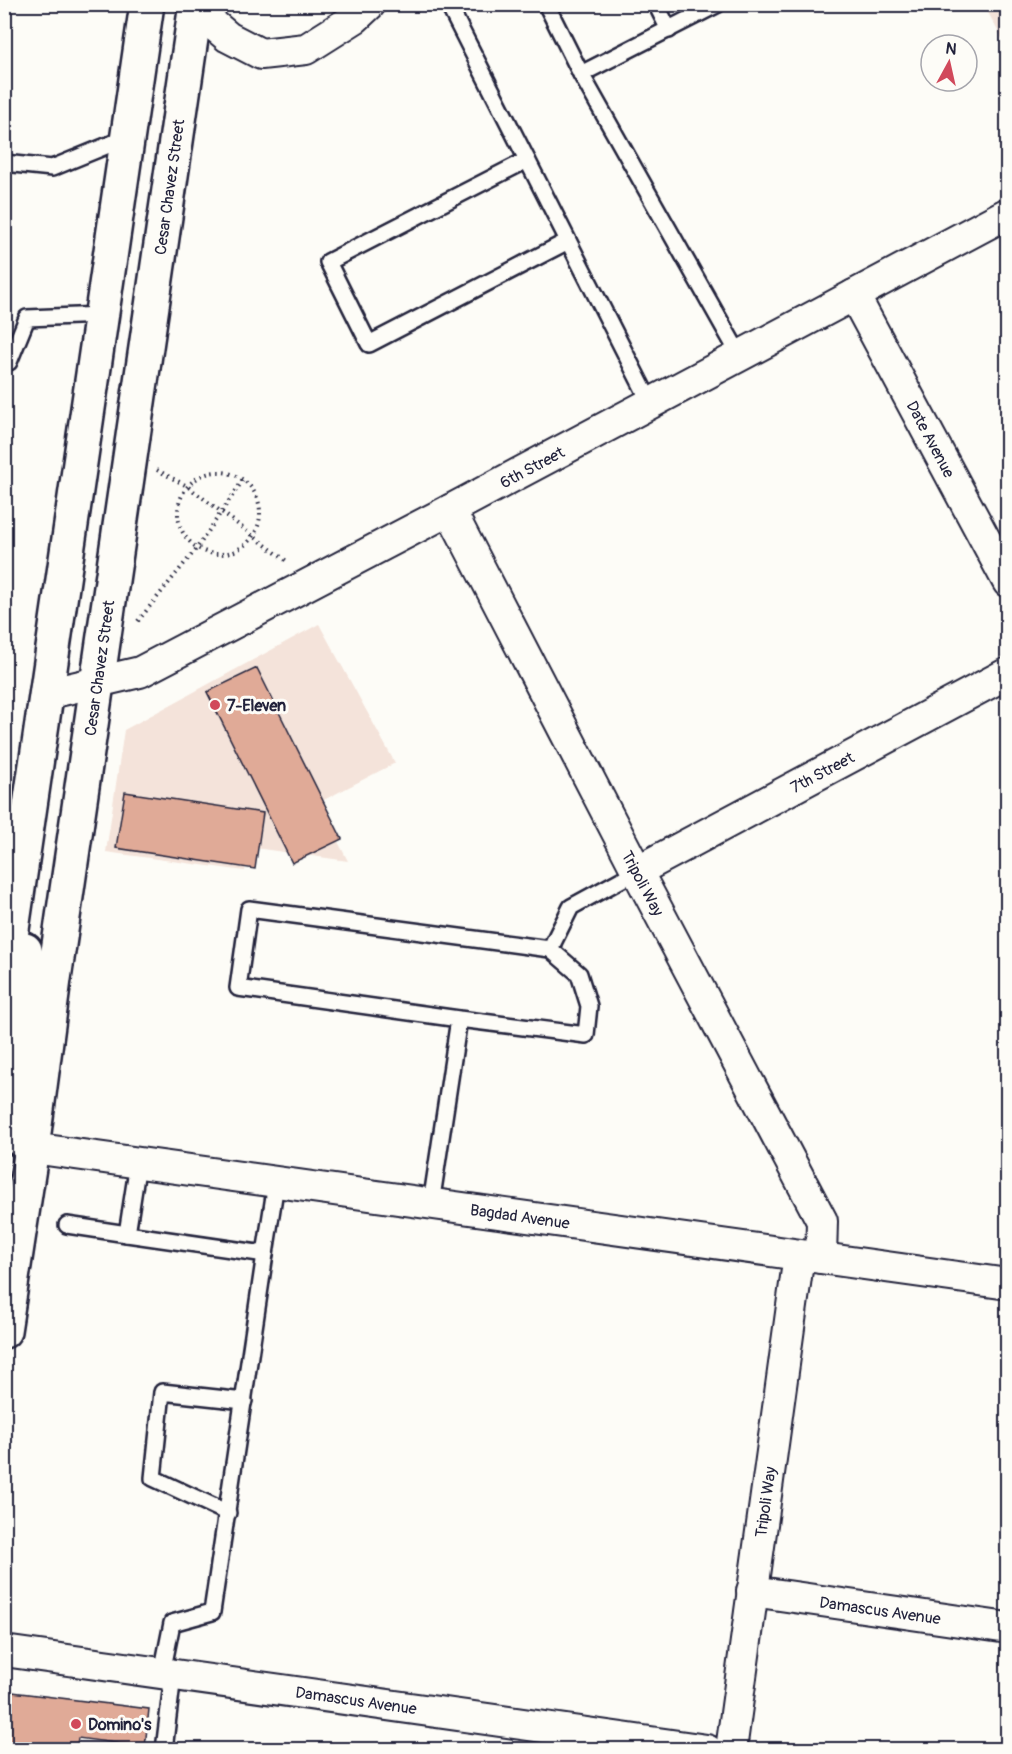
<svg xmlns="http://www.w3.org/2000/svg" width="1012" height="1754" font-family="Pangolin,sans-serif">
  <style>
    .built { fill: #f4e3da }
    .building { fill: #e0aa97; stroke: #22223b; stroke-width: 1.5 }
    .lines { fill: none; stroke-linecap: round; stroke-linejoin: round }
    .service-casing { stroke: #22223b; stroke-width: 20 }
    .minor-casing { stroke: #22223b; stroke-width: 34 }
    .secondary-casing { stroke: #22223b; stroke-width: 38 }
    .path { stroke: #22223b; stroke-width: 4; stroke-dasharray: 1.5 4.5; stroke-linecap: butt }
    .service { stroke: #fdfcf7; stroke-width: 15 }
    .minor { stroke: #fdfcf7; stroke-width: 30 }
    .secondary { stroke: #fdfcf7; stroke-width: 33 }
    .poi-dot { fill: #d1495b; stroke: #fdfcf7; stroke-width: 2 }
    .labels { text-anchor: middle; stroke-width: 6; stroke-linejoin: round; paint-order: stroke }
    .street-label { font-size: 16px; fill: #22223b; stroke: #fdfcf7 }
    .poi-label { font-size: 16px; font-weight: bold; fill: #22223b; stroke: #fdfcf7; text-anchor: start }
  </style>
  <rect width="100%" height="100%" fill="#fdfcf7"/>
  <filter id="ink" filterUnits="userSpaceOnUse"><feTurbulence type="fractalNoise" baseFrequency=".0167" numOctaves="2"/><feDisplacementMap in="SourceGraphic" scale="12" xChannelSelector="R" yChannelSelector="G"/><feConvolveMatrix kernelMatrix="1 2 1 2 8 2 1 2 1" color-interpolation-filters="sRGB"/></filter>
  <g filter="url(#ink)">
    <!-- built -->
    <g class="built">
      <polygon points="984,5 1007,5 1007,48"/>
      <polygon points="319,624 395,763 318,803 348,861 248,847 245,871 106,852 124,730"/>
    </g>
    <!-- building -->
    <g class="building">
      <polygon points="257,668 342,839 292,863 207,692"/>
      <polygon points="125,792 263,813 255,869 116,848"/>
      <polygon points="4,1691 149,1709 145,1747 78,1738 76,1750 4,1750"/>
    </g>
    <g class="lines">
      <!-- service casing -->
      <g class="service-casing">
        <g id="service">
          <polyline points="448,4 651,404"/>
          <polyline points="546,4 581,74 740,356"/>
          <polyline points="656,4 669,30"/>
          <polyline points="581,74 718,4"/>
          <polyline points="527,160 328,262 369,344 568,241"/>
          <polyline points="4,163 52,168 128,137"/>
          <polyline points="4,363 9,362 27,318 102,315"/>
          <polyline points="550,949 571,907 637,871"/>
          <polyline points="138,1163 127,1234 265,1254 276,1183"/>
          <polyline points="431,1204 459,1019 238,988 249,909 550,949 579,974 589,1006 586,1035 459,1019"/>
          <polyline points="67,1225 127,1234"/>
          <polyline points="228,1513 153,1478 162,1392 244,1401"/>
          <polyline points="162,1673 172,1623 212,1612 265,1254"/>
          <polyline points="164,1750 173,1675"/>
        </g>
      </g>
      <!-- minor casing -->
      <g class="minor-casing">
        <g id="minor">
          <polyline points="195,9 228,37 261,54 306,49 355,18 370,4"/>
          <polyline points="854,295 1008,582"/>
          <polyline points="450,510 637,871 822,1221 821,1258"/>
          <polyline points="46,694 140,672 450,510 1008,213"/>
          <polyline points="637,871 1008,673"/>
          <polyline points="32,1148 1008,1284"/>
          <polyline points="752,1591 1008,1628"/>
          <polyline points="4,1651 707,1750"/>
          <polyline points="731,1750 799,1255"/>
        </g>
      </g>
      <!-- secondary casing -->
      <g class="secondary-casing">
        <g id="secondary">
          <polyline points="25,950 29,970 9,1115 17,1137 32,1148"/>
          <polyline points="4,984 147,4"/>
          <polyline points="4,1331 32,1148 54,979 196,4"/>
        </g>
      </g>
      <!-- path -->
      <g class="path">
        <polyline points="157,470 187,486 288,562"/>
        <circle cx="219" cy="513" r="41"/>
        <polyline points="138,621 197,548 243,480"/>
      </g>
      <!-- service -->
      <use href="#service" class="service"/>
      <!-- minor -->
      <use href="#minor" class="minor"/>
      <!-- secondary -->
      <use href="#secondary" class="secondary"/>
    </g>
  </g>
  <!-- markers -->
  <g class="poi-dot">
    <circle cx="215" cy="705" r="6"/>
    <circle cx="76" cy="1724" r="6"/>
  </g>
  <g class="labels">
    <!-- street labels -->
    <g class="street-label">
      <text transform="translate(169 187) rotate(-82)" y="6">Cesar Chavez Street</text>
      <text transform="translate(931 439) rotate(62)" y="6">Date Avenue</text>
      <text transform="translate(532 467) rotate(-28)" y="6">6th Street</text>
      <text transform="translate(99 668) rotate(-82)" y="6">Cesar Chavez Street</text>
      <text transform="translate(822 772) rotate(-28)" y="6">7th Street</text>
      <text transform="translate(643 883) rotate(62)" y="6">Tripoli Way</text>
      <text transform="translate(520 1216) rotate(8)" y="6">Bagdad Avenue</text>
      <text transform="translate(765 1502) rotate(-82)" y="6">Tripoli Way</text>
      <text transform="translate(880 1610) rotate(8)" y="6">Damascus Avenue</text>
      <text transform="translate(356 1700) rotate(8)" y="6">Damascus Avenue</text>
    </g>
    <!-- poi labels -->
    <g class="poi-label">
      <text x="227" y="711">7-Eleven</text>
      <text x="88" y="1730">Domino's</text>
    </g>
  </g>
  <!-- margin -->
  <rect width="1012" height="1754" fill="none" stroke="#fdfcf7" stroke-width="24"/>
  <rect x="12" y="12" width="988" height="1730" fill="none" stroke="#22223b" stroke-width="2" filter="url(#ink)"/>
  <!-- north arrow -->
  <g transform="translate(949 63) rotate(8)"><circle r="28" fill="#fdfcf7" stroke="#a5a5ac" stroke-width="1.5"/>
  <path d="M0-4.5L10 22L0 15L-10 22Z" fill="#d1495b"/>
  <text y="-9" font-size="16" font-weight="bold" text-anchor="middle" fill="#22223b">N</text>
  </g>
</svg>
